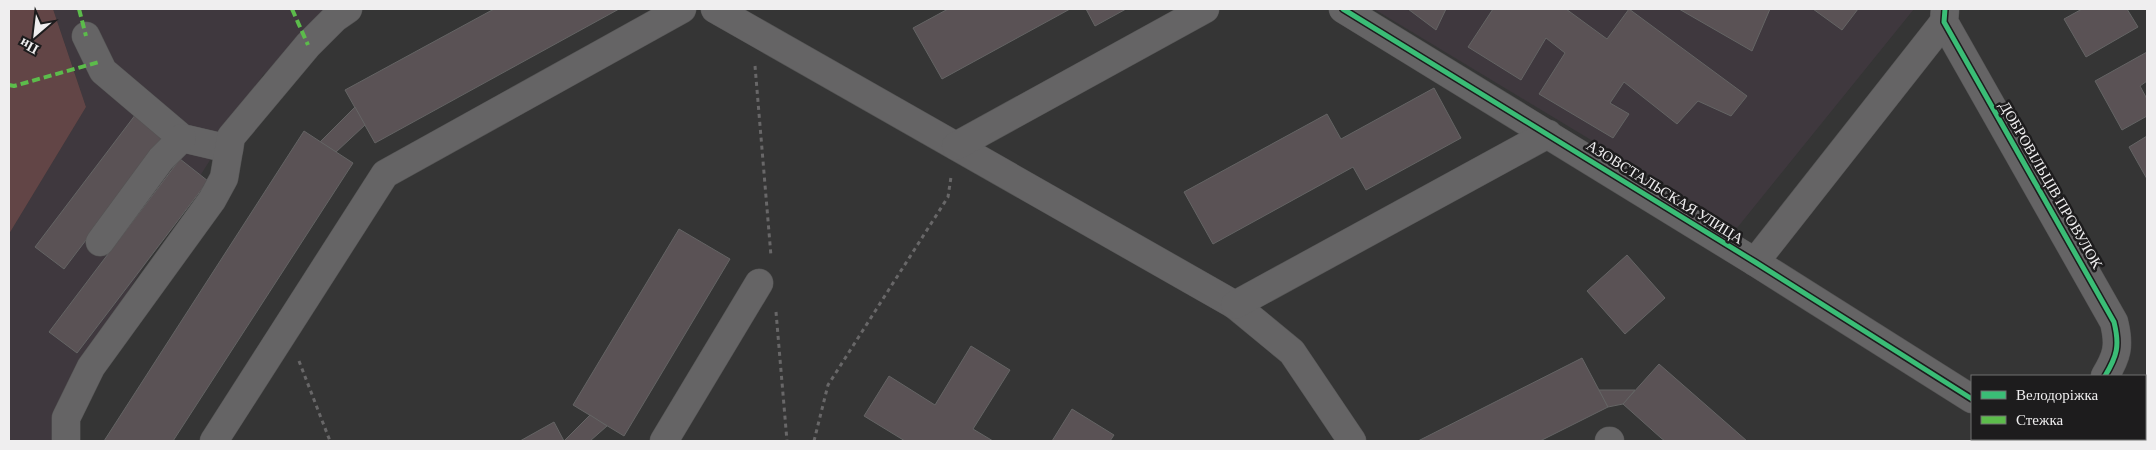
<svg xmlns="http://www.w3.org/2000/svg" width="2156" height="450" font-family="'Crimson Pro',serif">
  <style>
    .built { fill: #3f383e }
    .green { fill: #624546 }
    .building { fill: #5a5255; stroke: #646464 }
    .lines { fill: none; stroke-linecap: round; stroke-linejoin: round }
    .minor-casing { stroke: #545454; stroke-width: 29 }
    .path { stroke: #686768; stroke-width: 3; stroke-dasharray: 4 4; stroke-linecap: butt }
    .minor { stroke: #656465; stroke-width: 28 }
    .quiet { stroke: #5cbc4b; stroke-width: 4; stroke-dasharray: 8 4; stroke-linecap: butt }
    .cycleway-casing { stroke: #1d1c1d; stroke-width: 8 }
    .cycleway { stroke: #3abd76; stroke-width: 5 }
    .labels { text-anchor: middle; stroke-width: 5; stroke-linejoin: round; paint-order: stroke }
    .street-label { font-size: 15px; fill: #efeeef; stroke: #1d1c1d }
  </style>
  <rect width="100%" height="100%" fill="#353535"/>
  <!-- built -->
  <g class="built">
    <polygon points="53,9 343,9 263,75 61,399 64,441 9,441 9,234 86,107"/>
    <polygon points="1374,9 1914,9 1737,228"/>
  </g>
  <!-- green -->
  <polygon class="green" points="9,9 53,9 86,107 9,234"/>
  <!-- building -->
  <g class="building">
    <polygon points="494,9 619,9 375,143 345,90"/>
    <polygon points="948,9 1070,9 942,79 913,28"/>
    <polygon points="1086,9 1126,9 1095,26"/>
    <polygon points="1408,9 1446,9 1436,30"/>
    <polygon points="1493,9 1566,9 1607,39 1629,9 1747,96 1731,116 1698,101 1677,124 1624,82 1610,103 1629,114 1613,138 1539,94 1565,53 1546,38 1521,80 1468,47"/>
    <polygon points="1679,9 1770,9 1752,51"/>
    <polygon points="1813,9 1858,9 1842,30"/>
    <polygon points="2082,9 2127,9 2138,27 2086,57 2064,19"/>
    <polygon points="2147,52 2147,81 2140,86 2147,99 2147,116 2122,130 2095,81"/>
    <polygon points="1434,88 1461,138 1366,190 1353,167 1213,244 1184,192 1327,114 1341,139"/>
    <polygon points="355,107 365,125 336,152 320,142"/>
    <polygon points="139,110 168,132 64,269 35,247"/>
    <polygon points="304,131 353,163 173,441 104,441"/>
    <polygon points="2147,136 2147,179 2129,147"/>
    <polygon points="180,159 208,181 77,353 49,332"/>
    <polygon points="679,229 730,259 624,436 573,405"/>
    <polygon points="1627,255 1665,298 1625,334 1587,291"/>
    <polygon points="971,346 1010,370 973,429 993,441 905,441 864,416 889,376 935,405"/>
    <polygon points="1582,358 1608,407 1540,441 1418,441"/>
    <polygon points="1659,364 1747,441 1665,441 1661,438 1623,404"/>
    <polygon points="1599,390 1635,390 1623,404 1608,407"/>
    <polygon points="1072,409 1114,435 1110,441 1052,441"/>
    <polygon points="590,415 607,426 590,441 564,441"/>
    <polygon points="554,422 564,441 520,441"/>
  </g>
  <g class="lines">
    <!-- minor casing -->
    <g class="minor-casing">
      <g id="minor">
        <polyline points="715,9 1235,305 1292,352 1352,441"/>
        <polyline points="1343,9 1755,262 1972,399"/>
        <path d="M1945,9L1944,22L2114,322C2120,346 2117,356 2105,376"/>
        <polyline points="86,36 103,71 182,138 229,149"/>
        <polyline points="956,146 1205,9"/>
        <polyline points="100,242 161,159 182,138"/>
        <polyline points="1755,262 1944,22"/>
        <polyline points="1235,305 1548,134"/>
        <polyline points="2035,439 2038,441"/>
        <polyline points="66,441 66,418 91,367 212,200 224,178 231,137 308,45 335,18 348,9"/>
        <polyline points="214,441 385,174 682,9"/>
        <polyline points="664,441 759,283"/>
        <polyline points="1609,441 1610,441"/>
        <polyline points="2065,441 2067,439"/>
      </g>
    </g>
    <!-- path -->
    <g class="path">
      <polyline points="755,66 771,256"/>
      <polyline points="776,312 787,441"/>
      <polyline points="299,361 330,441"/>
      <polyline points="814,441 828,385 948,197 951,177"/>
    </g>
    <!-- minor -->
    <use href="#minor" class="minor"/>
    <!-- quiet -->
    <g class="quiet">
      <polyline points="79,9 86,36"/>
      <polyline points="292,9 308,45"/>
      <polyline points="9,85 14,86 99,62"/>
    </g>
    <!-- cycleway casing -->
    <g class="cycleway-casing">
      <g id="cycleway">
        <polyline points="1343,9 1755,262 1972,399"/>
        <path d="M1945,9L1944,22L2114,322C2120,346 2117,356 2105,376"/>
      </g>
    </g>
    <!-- cycleway -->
    <use href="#cycleway" class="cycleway"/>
  </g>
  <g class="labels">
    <!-- street labels -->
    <g class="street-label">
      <text transform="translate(2051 185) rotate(60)" y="5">ДОБРОВІЛЬЦІВ ПРОВУЛОК</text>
      <text transform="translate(1665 192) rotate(32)" y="5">АЗОВСТАЛЬСКАЯ УЛИЦА</text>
    </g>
  </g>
  <!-- border -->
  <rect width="2156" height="450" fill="none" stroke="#efeeef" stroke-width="20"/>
  <!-- legend -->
  <rect x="1971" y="375" width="175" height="65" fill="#1d1c1d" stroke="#717071"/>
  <rect x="1981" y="391" width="25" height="8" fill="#3abd76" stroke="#717071"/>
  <text x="2016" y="400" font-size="15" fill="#efeeef">Велодоріжка</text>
  <rect x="1981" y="416" width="25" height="8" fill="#5cbc4b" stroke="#717071"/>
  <text x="2016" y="425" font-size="15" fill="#efeeef">Стежка</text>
  <!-- north arrow -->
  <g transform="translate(35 35) rotate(208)" stroke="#1d1c1d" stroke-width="4" paint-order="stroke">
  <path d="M0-4L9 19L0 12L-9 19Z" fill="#efeeef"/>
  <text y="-8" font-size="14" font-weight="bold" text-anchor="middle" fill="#efeeef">Пн</text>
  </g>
</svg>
